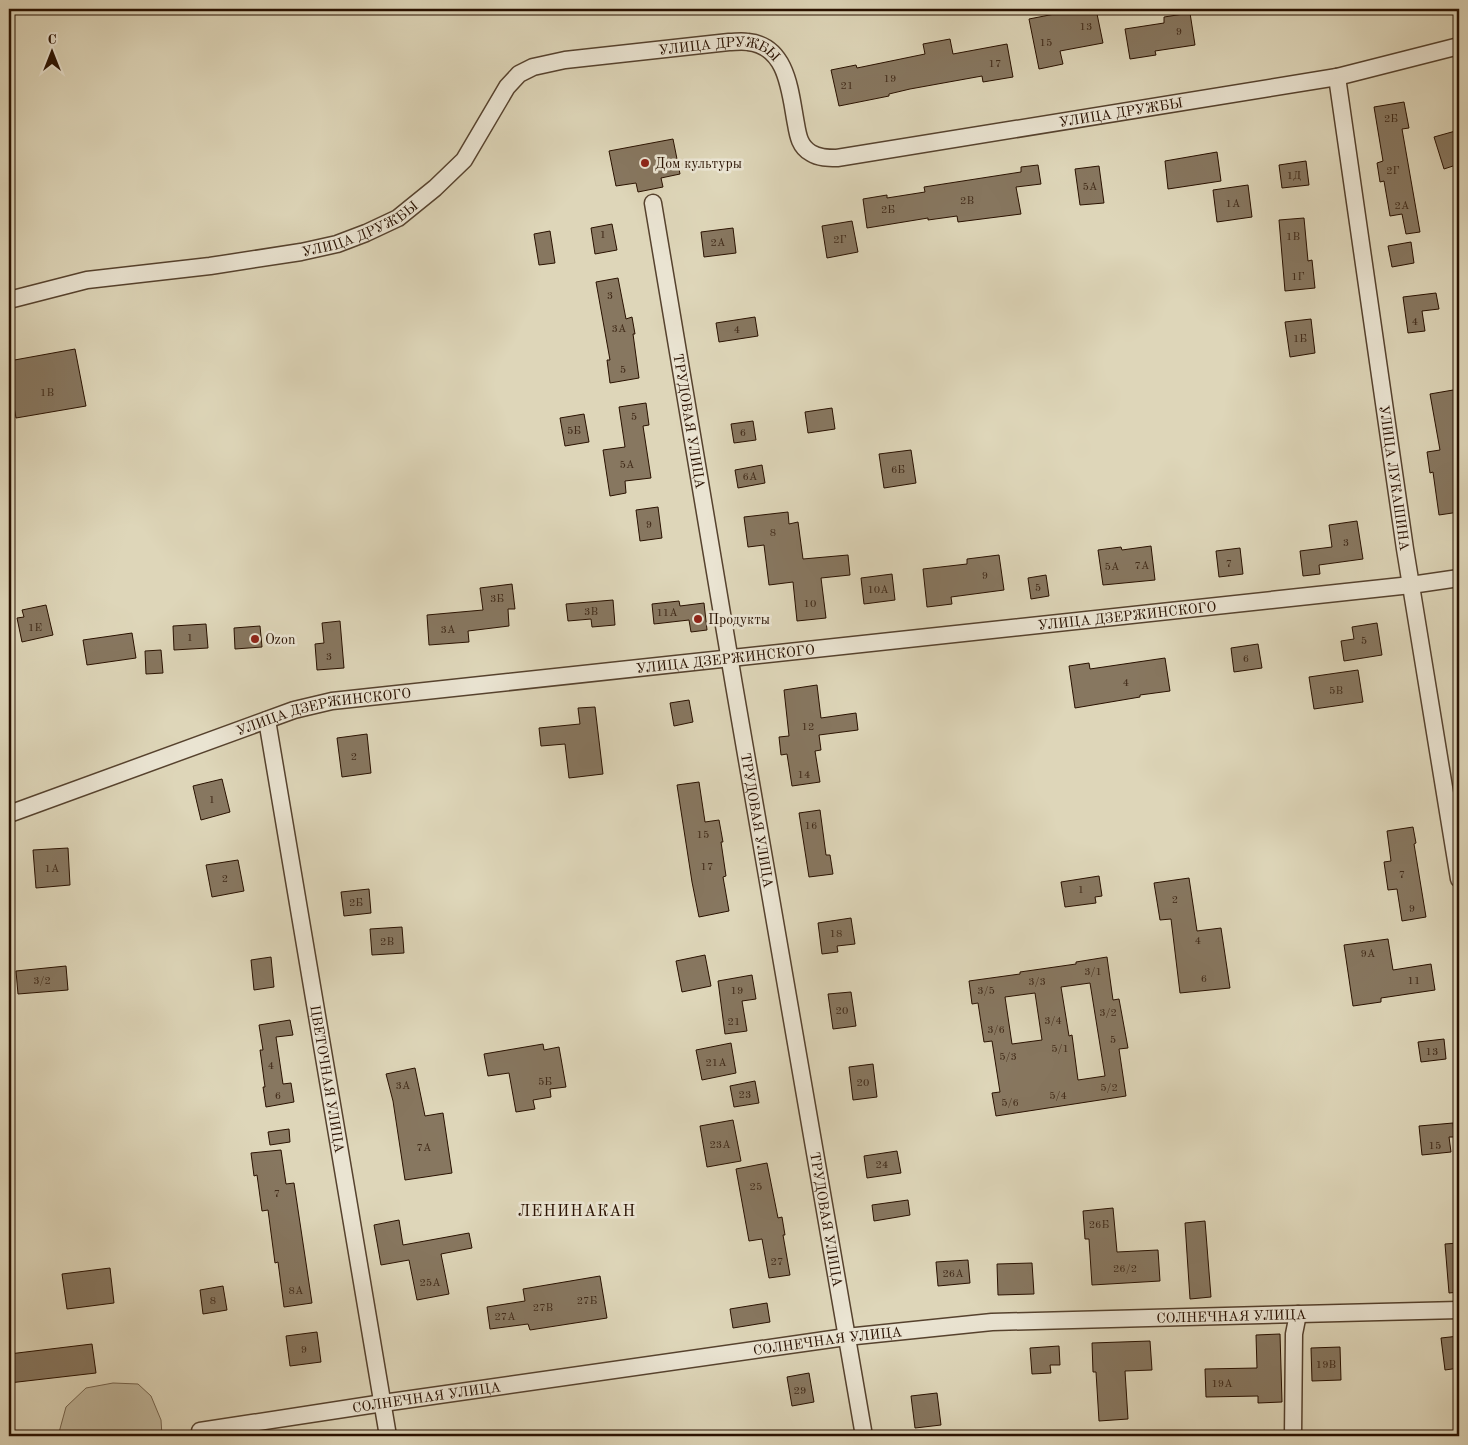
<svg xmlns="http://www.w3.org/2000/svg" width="1468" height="1445" font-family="'Old Standard TT',serif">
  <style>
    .green { fill: #bfb59a; stroke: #74634d }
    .building { fill: #877760; stroke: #291100; fill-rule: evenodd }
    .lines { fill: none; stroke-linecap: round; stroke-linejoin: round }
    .minor-casing { stroke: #56422e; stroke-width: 19 }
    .minor { stroke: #eae4d2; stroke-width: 16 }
    .poi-dot { fill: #8f2418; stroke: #eae4d2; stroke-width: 2 }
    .labels { text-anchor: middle; stroke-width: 5; stroke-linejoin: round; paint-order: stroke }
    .number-label { font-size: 11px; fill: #402a18 }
    .street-label { font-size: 14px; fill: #291100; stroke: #eae4d2 }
    .poi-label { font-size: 14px; fill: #291100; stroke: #eae4d2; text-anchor: start }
    .quarter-label { font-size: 16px; letter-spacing: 1px; fill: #291100; stroke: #eae4d2 }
  </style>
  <rect width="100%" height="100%" fill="#ded6b9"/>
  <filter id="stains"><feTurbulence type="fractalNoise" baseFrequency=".004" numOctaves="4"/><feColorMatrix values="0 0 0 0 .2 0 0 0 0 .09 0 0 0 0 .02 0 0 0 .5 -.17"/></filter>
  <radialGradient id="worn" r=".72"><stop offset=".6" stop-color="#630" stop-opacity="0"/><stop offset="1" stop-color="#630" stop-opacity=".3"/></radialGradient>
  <!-- green -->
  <polygon class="green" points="113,1383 138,1384 151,1396 161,1420 162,1436 58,1436 66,1407 86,1388"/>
  <!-- building -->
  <g class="building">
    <polygon points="1070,9 1096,9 1103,43 1060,51 1063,64 1039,69 1029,19 1070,11"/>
    <polygon points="1190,13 1195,45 1155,51 1156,55 1130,59 1125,29 1164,23 1164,17"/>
    <polygon points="950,39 953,54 1007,44 1013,77 983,82 982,76 910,89 889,94 889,96 839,106 831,70 856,65 857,68 925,54 923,44"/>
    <polygon points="1404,102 1409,128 1402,129 1420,232 1406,234 1402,214 1390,216 1384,181 1380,182 1377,163 1383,161 1374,107"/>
    <polygon points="1459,130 1459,164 1444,169 1434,137"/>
    <polygon points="673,139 680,174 661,178 663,187 638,192 636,183 616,186 609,151"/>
    <polygon points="1217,152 1221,181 1168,189 1165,161"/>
    <polygon points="1306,161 1309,185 1282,188 1279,165"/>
    <polygon points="1038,165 1041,184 1016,187 1021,214 958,222 957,216 928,220 928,218 867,228 863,199 887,195 887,198 925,192 924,187 1021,172 1021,167"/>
    <polygon points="1099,166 1104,203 1080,205 1075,169"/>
    <polygon points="1248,185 1252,217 1217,222 1213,190"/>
    <polygon points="1304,218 1308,261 1312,260 1315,288 1285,291 1279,220"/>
    <polygon points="852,221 858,252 827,258 822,226"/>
    <polygon points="612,224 617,250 595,254 591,228"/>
    <polygon points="733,228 736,253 704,257 701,232"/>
    <polygon points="550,231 555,263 539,265 534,234"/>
    <polygon points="1411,242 1414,263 1392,267 1388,246"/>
    <polygon points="618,278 626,319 632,317 635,334 633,334 639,378 610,383 607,360 610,360 596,282"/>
    <polygon points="1436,293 1439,309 1422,311 1425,331 1408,333 1403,297"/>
    <polygon points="755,317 758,336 719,342 716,323"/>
    <polygon points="1311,319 1315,353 1290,357 1285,322"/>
    <polygon points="75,349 86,406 16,418 9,378 9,361"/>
    <polygon points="1459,389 1459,512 1439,515 1433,472 1430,473 1427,452 1440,450 1430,394"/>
    <polygon points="646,403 649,425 643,426 651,478 625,481 626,493 610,496 603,450 625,447 619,407"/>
    <polygon points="832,408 835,429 808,433 805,412"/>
    <polygon points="584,414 589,442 565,446 560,418"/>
    <polygon points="753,421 756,440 734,443 731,424"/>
    <polygon points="911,450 916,483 884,488 879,454"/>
    <polygon points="762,465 765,483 738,488 735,470"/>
    <polygon points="658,507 662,538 640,541 636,510"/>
    <polygon points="788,512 789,524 798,522 803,559 848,555 850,575 821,578 826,618 797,621 793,582 769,585 764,545 748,547 744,517"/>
    <polygon points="1357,521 1363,559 1319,565 1320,574 1303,576 1300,551 1332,547 1329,525"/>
    <polygon points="1151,546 1155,580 1103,585 1098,550 1121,547 1122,550"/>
    <polygon points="1240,548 1243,574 1219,577 1216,551"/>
    <polygon points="999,555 1004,590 951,597 952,604 927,607 923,569 967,564 967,559"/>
    <polygon points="892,574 895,600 864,604 861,578"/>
    <polygon points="1046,575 1049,596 1031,599 1028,578"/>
    <polygon points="512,584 515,609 508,609 509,626 468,631 469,642 429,645 427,615 483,610 480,588"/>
    <polygon points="613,600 615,625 592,627 591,619 568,621 566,604"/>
    <polygon points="679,601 680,606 704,603 707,630 691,632 689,620 654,624 652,604"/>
    <polygon points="46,605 53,635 22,642 17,618 24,617 22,610"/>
    <polygon points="340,621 344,668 317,670 315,644 324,643 322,623"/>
    <polygon points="1377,623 1382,655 1344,661 1341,641 1354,639 1352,627"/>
    <polygon points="206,624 208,648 174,650 173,626"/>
    <polygon points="260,626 262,647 235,649 234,628"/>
    <polygon points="132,633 136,658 87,665 83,640"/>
    <polygon points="1258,644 1262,668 1234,672 1231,648"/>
    <polygon points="161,650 163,673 146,674 145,651"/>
    <polygon points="1165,658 1170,691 1140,695 1140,697 1075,708 1069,666 1089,663 1090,669"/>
    <polygon points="1358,670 1363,702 1314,709 1309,677"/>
    <polygon points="817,685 821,718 856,713 858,730 819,735 821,750 815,751 820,782 792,786 787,754 781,755 779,737 789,736 784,690"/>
    <polygon points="689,700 693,722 674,726 670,703"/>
    <polygon points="595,707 603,774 569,778 565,744 541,746 539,728 580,724 578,708"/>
    <polygon points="367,734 371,773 342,777 337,738"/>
    <polygon points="222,779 230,812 201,820 193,786"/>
    <polygon points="699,782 705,822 719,820 723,842 721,842 726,876 723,877 729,911 699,917 692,882 677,785"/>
    <polygon points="820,810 826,855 830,855 833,874 809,877 799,813"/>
    <polygon points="1413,827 1416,843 1414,844 1426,917 1402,921 1397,889 1388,890 1384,862 1391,861 1387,831"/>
    <polygon points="68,848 70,885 36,888 33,850"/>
    <polygon points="238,860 244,891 212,897 206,865"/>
    <polygon points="1099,876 1102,896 1095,897 1096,903 1065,907 1061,882"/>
    <polygon points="1189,878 1197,931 1221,928 1230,988 1180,993 1171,919 1160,920 1154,883"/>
    <polygon points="369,889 371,913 344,916 341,892"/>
    <polygon points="851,918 855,944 837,946 838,952 822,954 818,923"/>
    <polygon points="402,927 404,953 372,955 370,929"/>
    <polygon points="1388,939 1393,970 1431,964 1435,990 1381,998 1381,1002 1353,1006 1344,945"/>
    <polygon points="705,955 711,986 682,992 676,961"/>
    <polygon points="271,957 274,987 254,990 251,960"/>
    <path d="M1107,957L1113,1000L1119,999L1128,1048L1119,1049L1126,1096L996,1116L992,1093L1000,1092L992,1041L984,1042L978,1003L972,1004L969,981L1020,974V972L1076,964V962ZM1090,983L1105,1076L1078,1080L1072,1035L1069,1036L1061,987ZM1035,993L1042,1040L1012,1044L1005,997Z"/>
    <polygon points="66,966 68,990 18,994 16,971"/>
    <polygon points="752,975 756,999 742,1001 747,1031 725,1034 718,981"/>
    <polygon points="851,992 856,1026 833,1029 828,994"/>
    <polygon points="290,1020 293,1035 276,1037 283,1084 291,1083 294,1102 266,1107 263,1087 265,1087 260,1050 263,1050 259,1025"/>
    <polygon points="1444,1039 1446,1059 1421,1062 1418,1042"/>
    <polygon points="731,1043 736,1073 702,1080 696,1050"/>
    <polygon points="543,1044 544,1050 559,1047 566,1087 550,1089 551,1097 533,1100 535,1109 516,1112 509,1073 488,1076 484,1054"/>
    <polygon points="873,1064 877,1097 853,1100 849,1067"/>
    <polygon points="415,1068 425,1116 443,1113 452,1173 405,1180 393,1101 386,1074"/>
    <polygon points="755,1081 759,1103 734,1107 730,1086"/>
    <polygon points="733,1120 741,1161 707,1167 700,1126"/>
    <polygon points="1453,1123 1454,1137 1449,1137 1451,1152 1422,1155 1419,1126"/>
    <polygon points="289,1129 290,1142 270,1145 268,1132"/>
    <polygon points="281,1150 286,1184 294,1183 312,1303 284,1307 278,1262 275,1263 268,1210 262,1211 257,1175 254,1176 251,1153"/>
    <polygon points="897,1151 901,1173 867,1178 864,1156"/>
    <polygon points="767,1163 778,1218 782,1217 785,1235 783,1235 790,1275 769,1278 762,1239 749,1241 736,1169"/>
    <polygon points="908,1200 910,1215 874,1221 872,1205"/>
    <polygon points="1113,1208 1117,1252 1158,1250 1160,1281 1092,1285 1089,1239 1085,1239 1083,1211"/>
    <polygon points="399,1220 403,1245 469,1233 472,1248 441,1254 449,1294 417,1300 409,1260 381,1265 374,1225"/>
    <polygon points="1205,1221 1211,1297 1190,1299 1185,1223"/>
    <polygon points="1459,1243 1459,1292 1449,1293 1445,1244"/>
    <polygon points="968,1260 970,1283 938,1286 936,1262"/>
    <polygon points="1032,1263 1034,1294 998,1295 997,1264"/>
    <polygon points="110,1268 114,1303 67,1309 62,1274"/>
    <polygon points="600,1276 607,1318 530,1330 528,1324 490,1329 487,1307 525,1301 523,1289"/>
    <polygon points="223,1286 227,1310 203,1314 200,1290"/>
    <polygon points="767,1303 770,1322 733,1328 730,1309"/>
    <polygon points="317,1332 321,1362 290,1366 286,1336"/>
    <polygon points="1280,1334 1282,1402 1258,1403 1258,1396 1206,1397 1205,1369 1257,1368 1256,1335"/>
    <polygon points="1459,1336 1459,1368 1445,1370 1441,1338"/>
    <polygon points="1150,1341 1152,1370 1125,1371 1128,1419 1099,1421 1096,1372 1093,1372 1092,1343"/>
    <polygon points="92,1344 96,1373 9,1383 9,1354"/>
    <polygon points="1059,1346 1060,1365 1050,1365 1051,1373 1032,1374 1030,1348"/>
    <polygon points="1340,1347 1341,1380 1312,1381 1311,1348"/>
    <polygon points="809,1373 814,1402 792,1406 787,1377"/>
    <polygon points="937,1393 941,1425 915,1428 911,1396"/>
  </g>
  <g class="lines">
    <!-- minor casing -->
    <g class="minor-casing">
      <g id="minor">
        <path id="s1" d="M1337,77L1405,549L1459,879"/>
        <path id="s2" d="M653,203L734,685L864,1436"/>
        <path id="s3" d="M9,300L87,280L210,266L301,252L337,244L366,233L398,218L435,188L464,160L507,87L519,74L533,67L565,60L729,42C735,42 742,41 748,42C788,46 790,93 796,124C798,136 800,147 811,153C819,158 828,158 837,158L1337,77L1459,46"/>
        <path id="s4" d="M267,720L388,1436"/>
        <path id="s5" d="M9,814L294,710L332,701L1411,585L1459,578"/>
        <path id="s6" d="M200,1431L383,1403L846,1337L992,1322L1459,1310"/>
        <polyline points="1293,1436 1294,1334 1298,1314"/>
      </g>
    </g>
    <!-- minor -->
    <use href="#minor" class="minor"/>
  </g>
  <!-- markers -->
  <g class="poi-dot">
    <circle cx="645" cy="163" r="5"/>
    <circle cx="698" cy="619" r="5"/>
    <circle cx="255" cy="639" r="5"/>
  </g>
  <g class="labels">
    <!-- number labels -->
    <g class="number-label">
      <text x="1086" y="30">13</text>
      <text x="1179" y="35">9</text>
      <text x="1046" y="46">15</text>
      <text x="995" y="67">17</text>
      <text x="890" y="82">19</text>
      <text x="847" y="89">21</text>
      <text x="1391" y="122">2Б</text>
      <text x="1393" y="174">2Г</text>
      <text x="1294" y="179">1Д</text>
      <text x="1090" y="190">5А</text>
      <text x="967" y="204">2В</text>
      <text x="1233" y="207">1А</text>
      <text x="1402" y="209">2А</text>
      <text x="888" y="213">2Б</text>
      <text x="603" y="238">1</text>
      <text x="1293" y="240">1В</text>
      <text x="840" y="243">2Г</text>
      <text x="718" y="246">2А</text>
      <text x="1298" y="280">1Г</text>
      <text x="610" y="299">3</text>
      <text x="1415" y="325">4</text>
      <text x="619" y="332">3А</text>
      <text x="737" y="333">4</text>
      <text x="1300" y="342">1Б</text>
      <text x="623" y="373">5</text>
      <text x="47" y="396">1В</text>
      <text x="634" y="420">5</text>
      <text x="574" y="434">5Б</text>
      <text x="743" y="436">6</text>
      <text x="627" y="468">5А</text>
      <text x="898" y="473">6Б</text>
      <text x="750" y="480">6А</text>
      <text x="649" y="528">9</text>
      <text x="773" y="536">8</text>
      <text x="1346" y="546">3</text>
      <text x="1229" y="567">7</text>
      <text x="1142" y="569">7А</text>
      <text x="1112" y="570">5А</text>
      <text x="985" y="579">9</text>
      <text x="1038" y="591">5</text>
      <text x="878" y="593">10А</text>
      <text x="497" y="602">3Б</text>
      <text x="810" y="607">10</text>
      <text x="591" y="615">3В</text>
      <text x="667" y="616">11А</text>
      <text x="35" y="631">1Е</text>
      <text x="448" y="633">3А</text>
      <text x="190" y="641">1</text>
      <text x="1364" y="644">5</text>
      <text x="329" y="660">3</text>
      <text x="1246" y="662">6</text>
      <text x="1126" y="686">4</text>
      <text x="1336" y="694">5В</text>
      <text x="808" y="730">12</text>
      <text x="354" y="760">2</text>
      <text x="804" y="778">14</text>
      <text x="212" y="803">1</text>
      <text x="811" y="829">16</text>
      <text x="703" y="838">15</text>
      <text x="707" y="870">17</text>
      <text x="52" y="872">1А</text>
      <text x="1402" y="878">7</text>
      <text x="225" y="882">2</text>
      <text x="1081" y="893">1</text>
      <text x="1175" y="903">2</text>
      <text x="356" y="906">2Б</text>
      <text x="1412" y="912">9</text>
      <text x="836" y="937">18</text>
      <text x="1198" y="944">4</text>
      <text x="387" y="945">2В</text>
      <text x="1368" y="957">9А</text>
      <text x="1093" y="975">3/1</text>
      <text x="1204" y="982">6</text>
      <text x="42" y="984">3/2</text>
      <text x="1414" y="984">11</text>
      <text x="1037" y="985">3/3</text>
      <text x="737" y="994">19</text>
      <text x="986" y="994">3/5</text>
      <text x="842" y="1014">20</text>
      <text x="1108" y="1016">3/2</text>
      <text x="1053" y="1024">3/4</text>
      <text x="734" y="1025">21</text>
      <text x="996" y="1033">3/6</text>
      <text x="1113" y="1043">5</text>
      <text x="1060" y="1052">5/1</text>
      <text x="1432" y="1055">13</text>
      <text x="1008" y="1060">5/3</text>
      <text x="716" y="1066">21А</text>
      <text x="271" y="1069">4</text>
      <text x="545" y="1085">5Б</text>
      <text x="863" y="1086">20</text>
      <text x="403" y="1089">3А</text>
      <text x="1109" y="1091">5/2</text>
      <text x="745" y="1098">23</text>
      <text x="278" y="1099">6</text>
      <text x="1058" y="1099">5/4</text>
      <text x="1010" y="1106">5/6</text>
      <text x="720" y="1148">23А</text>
      <text x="1435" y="1149">15</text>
      <text x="424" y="1151">7А</text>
      <text x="882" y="1168">24</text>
      <text x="756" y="1190">25</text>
      <text x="277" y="1197">7</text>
      <text x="1099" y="1228">26Б</text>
      <text x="777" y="1265">27</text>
      <text x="1125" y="1272">26/2</text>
      <text x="953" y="1277">26А</text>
      <text x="430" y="1286">25А</text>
      <text x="296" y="1294">8А</text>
      <text x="213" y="1304">8</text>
      <text x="587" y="1304">27Б</text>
      <text x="543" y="1311">27В</text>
      <text x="505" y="1320">27А</text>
      <text x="304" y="1353">9</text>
      <text x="1326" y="1368">19В</text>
      <text x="1222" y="1387">19А</text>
      <text x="800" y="1394">29</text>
    </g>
    <!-- street labels -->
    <g class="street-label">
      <text dy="5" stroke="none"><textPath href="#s3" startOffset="795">УЛИЦА ДРУЖБЫ</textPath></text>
      <text dy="5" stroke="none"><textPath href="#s3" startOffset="1274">УЛИЦА ДРУЖБЫ</textPath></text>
      <text dy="5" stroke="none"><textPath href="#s3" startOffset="360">УЛИЦА ДРУЖБЫ</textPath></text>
      <text dy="5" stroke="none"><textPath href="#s2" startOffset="221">ТРУДОВАЯ УЛИЦА</textPath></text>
      <text dy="5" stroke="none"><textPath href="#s1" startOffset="405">УЛИЦА ЛУКАШИНА</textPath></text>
      <text dy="5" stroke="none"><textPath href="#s5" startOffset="1142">УЛИЦА ДЗЕРЖИНСКОГО</textPath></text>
      <text dy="5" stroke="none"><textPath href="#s5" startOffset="738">УЛИЦА ДЗЕРЖИНСКОГО</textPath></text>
      <text dy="5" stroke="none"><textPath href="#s5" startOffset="332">УЛИЦА ДЗЕРЖИНСКОГО</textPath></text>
      <text dy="5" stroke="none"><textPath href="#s2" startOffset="626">ТРУДОВАЯ УЛИЦА</textPath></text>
      <text dy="5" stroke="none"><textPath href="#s4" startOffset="364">ЦВЕТОЧНАЯ УЛИЦА</textPath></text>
      <text dy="5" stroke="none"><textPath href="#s2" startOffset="1031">ТРУДОВАЯ УЛИЦА</textPath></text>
      <text dy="5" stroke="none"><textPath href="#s6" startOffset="1039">СОЛНЕЧНАЯ УЛИЦА</textPath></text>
      <text dy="5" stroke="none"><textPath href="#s6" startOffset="634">СОЛНЕЧНАЯ УЛИЦА</textPath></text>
      <text dy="5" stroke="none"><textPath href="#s6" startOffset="229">СОЛНЕЧНАЯ УЛИЦА</textPath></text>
    </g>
    <!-- poi labels -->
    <g class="poi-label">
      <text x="655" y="168">Дом культуры</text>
      <text x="708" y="624">Продукты</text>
      <text x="265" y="644">Ozon</text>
    </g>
    <!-- quarter labels -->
    <g class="quarter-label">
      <text x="577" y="1216">ЛЕНИНАКАН</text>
    </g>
  </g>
  <!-- margin -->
  <rect width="1468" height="1445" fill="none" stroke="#ded6b9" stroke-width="30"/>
  <rect x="10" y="10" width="1448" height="1425" fill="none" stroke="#291100" stroke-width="2.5"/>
  <rect x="15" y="15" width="1438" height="1415" fill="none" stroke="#291100"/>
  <!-- north arrow -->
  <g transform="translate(52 52)" stroke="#eae4d2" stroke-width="4" paint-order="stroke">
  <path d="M0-4L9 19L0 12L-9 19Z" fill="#291100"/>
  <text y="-8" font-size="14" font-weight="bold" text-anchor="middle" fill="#291100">С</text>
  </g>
  <rect width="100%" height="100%" filter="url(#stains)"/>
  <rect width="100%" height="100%" fill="url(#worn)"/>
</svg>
